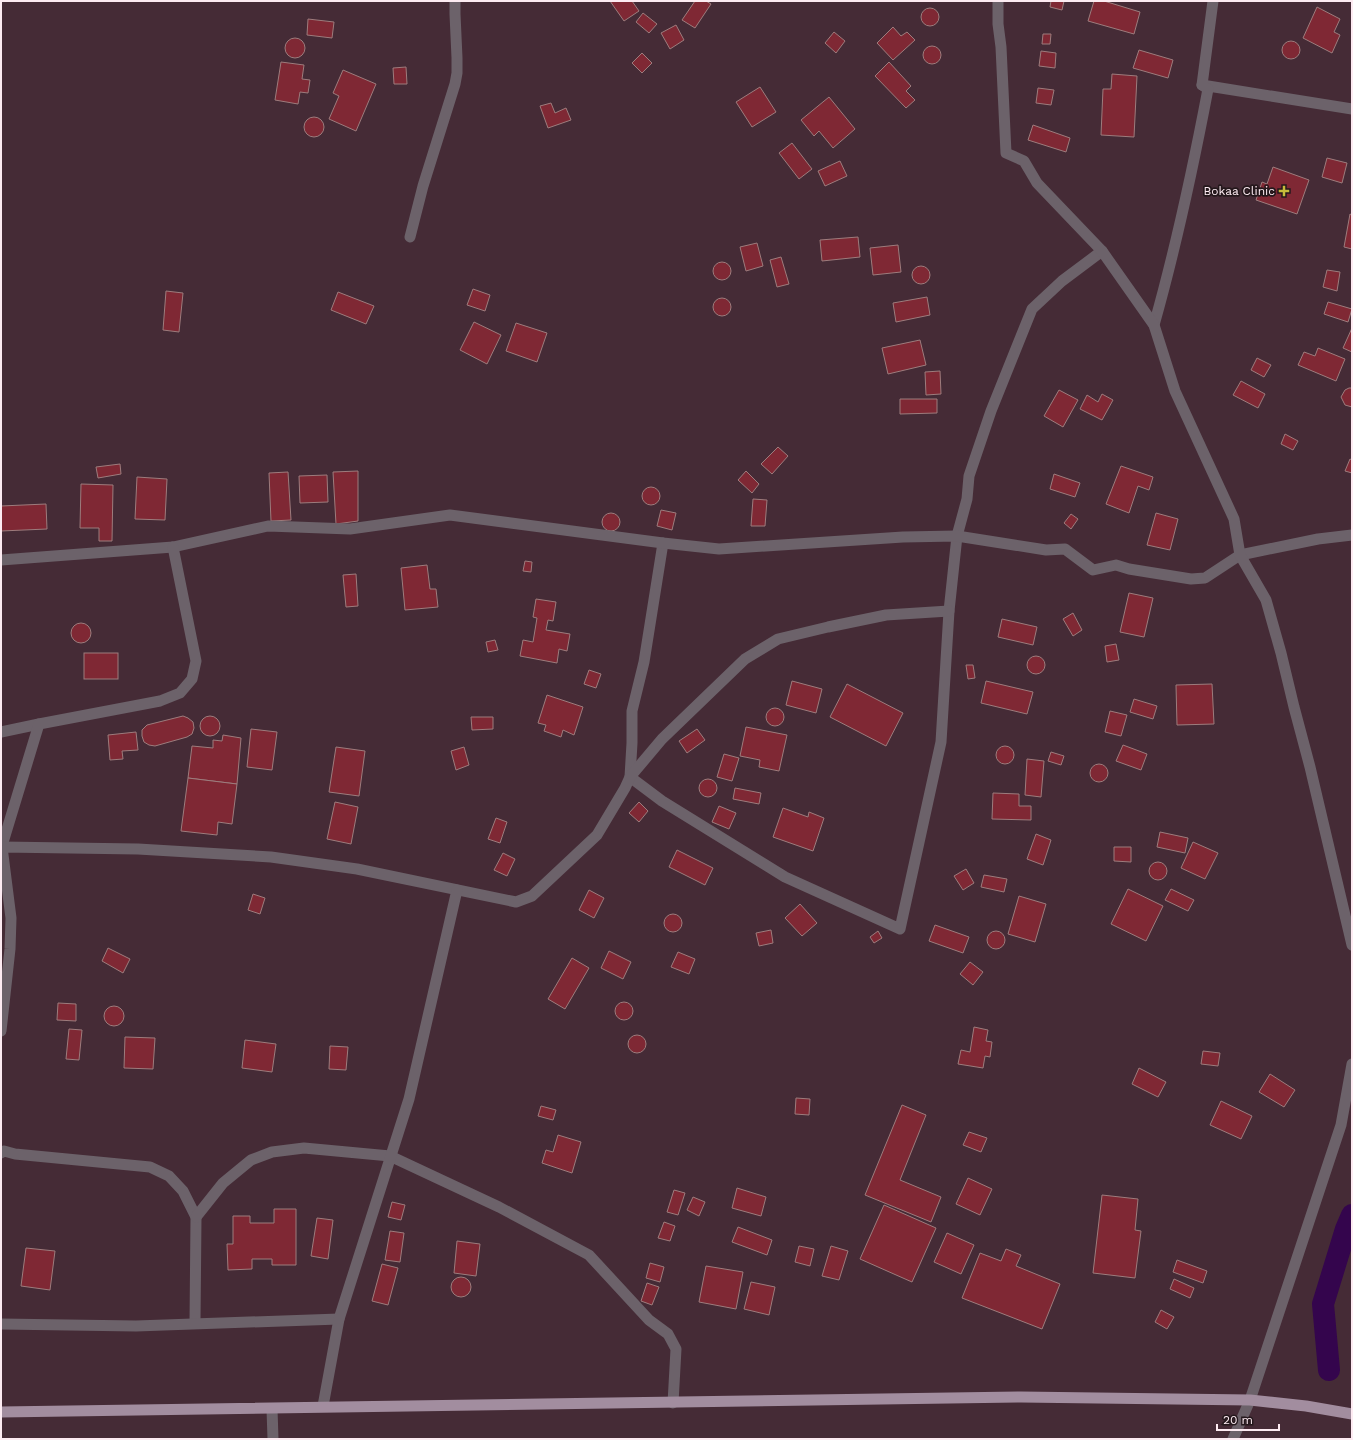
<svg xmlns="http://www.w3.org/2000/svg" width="1353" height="1440" font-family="'Work Sans',sans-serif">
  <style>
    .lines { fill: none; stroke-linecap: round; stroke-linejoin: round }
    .canal { stroke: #34054d; stroke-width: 22 }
    .building { fill: #7f2834; stroke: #9d7c7d }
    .minor { stroke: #6c626a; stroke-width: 11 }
    .tertiary { stroke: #6c626a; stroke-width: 11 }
    .primary { stroke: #a28d9f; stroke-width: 11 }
    .poi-dot { fill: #c7bb3b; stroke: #24181c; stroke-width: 1.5 }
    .labels { text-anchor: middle; stroke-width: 3.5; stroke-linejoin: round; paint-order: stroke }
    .poi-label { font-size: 12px; fill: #fdebf2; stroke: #24181c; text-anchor: end }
  </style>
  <rect width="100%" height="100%" fill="#452b36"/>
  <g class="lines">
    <!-- canal -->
    <polyline class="canal" points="1329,1370 1323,1304 1346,1229 1352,1215"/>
  </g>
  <!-- building -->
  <g class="building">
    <polygon points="610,1 632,1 639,11 624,21"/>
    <polygon points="695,1 706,1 711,4 695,28 682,20"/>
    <polygon points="1051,1 1064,1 1062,10 1050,7"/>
    <polygon points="1094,1 1104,1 1140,12 1134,34 1088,21"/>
    <polygon points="1317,7 1340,19 1334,32 1340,35 1332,53 1303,38"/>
    <circle cx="930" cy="17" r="9"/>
    <polygon points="643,13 657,24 649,33 636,22"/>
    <polygon points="308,19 334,22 332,38 307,35"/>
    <polygon points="676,25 684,40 670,49 661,33"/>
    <polygon points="893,27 901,36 907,32 915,40 893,60 877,43"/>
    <polygon points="834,32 845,41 836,53 825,43"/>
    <polygon points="1043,34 1051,34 1050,44 1042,44"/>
    <circle cx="295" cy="48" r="10"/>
    <circle cx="1291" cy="50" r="9"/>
    <circle cx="932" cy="55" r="9"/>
    <polygon points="1139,50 1173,60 1168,78 1133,68"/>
    <polygon points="1041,51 1056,53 1055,68 1039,66"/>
    <polygon points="642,53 652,63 642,73 632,63"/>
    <polygon points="281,62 304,65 302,79 310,80 308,93 300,92 298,104 275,100"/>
    <polygon points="889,62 911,86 906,91 915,100 906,108 875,76"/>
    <polygon points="406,67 407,84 394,84 393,68"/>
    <polygon points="343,70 376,84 356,131 329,119 339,96 333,93"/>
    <polygon points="1112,74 1137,76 1134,137 1101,135 1103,89 1111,89"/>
    <polygon points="760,87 776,112 752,127 736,102"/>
    <polygon points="1038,88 1054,90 1051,105 1036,103"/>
    <polygon points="829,97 855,129 833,148 819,131 814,136 801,120"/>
    <polygon points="551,103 555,113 566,108 571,120 548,128 540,106"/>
    <circle cx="314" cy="127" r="10"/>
    <polygon points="1033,125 1070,138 1066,152 1028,140"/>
    <polygon points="792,143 812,169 799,179 779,153"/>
    <polygon points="1327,158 1347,163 1342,183 1322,177"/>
    <polygon points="840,161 847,176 825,186 818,171"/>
    <polygon points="1273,167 1309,180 1297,214 1256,200 1262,182 1267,184"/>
    <polygon points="1350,214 1352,215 1352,249 1344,247"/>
    <polygon points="858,237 860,257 822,261 820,240"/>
    <polygon points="757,243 763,266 746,271 740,247"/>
    <polygon points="898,245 901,272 873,275 870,248"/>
    <polygon points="781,257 789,284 777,287 770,260"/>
    <circle cx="722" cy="271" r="9"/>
    <circle cx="921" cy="275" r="9"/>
    <polygon points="1327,270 1340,272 1337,291 1323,287"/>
    <polygon points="473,289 490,295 485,311 467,305"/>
    <polygon points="166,291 183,293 179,332 163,330"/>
    <polygon points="338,292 374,306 366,324 331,310"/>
    <polygon points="927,297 930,315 896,322 893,303"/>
    <circle cx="722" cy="307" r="9"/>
    <polygon points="1328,302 1352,309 1348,322 1324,314"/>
    <polygon points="474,322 501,335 487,364 460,350"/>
    <polygon points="516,323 547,333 537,362 506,351"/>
    <polygon points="1352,328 1352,352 1343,348"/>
    <polygon points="920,340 926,365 888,374 882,348"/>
    <polygon points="1318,348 1345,359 1336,381 1298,365 1304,352 1315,356"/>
    <polygon points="1257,358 1271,365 1264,377 1251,370"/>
    <polygon points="940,371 941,394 926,395 925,372"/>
    <polygon points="1241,381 1265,394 1258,408 1233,395"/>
    <polygon points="1349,388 1352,388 1352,407 1345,405 1341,397 1345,390"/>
    <polygon points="1059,390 1078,400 1063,427 1044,416"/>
    <polygon points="1102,394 1113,400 1102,420 1080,409 1087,395 1098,402"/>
    <polygon points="900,399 937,399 937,413 900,414"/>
    <polygon points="1285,434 1298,441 1293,450 1281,444"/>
    <polygon points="778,447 788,456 772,474 761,464"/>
    <polygon points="1350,459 1352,460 1352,473 1345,471"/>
    <polygon points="120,464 121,474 98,478 96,467"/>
    <polygon points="1121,466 1153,477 1149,490 1138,486 1129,513 1106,504"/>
    <polygon points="358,471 358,521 336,524 333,472"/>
    <polygon points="746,471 759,484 752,493 738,480"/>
    <polygon points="288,472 291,520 271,521 269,473"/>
    <polygon points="1054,474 1080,483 1075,497 1050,489"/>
    <polygon points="327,475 328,502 300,503 299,476"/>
    <polygon points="137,477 167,479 165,520 135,519"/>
    <polygon points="81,484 113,485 112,541 99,541 99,528 80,528"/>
    <circle cx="651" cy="496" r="9"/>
    <polygon points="753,499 767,500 765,526 751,526"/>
    <polygon points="46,504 47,529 1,531 1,506"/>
    <polygon points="661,510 676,513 672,530 657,526"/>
    <polygon points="1156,513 1178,519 1170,550 1147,545"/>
    <circle cx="611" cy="522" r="9"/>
    <polygon points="1071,514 1078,519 1071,529 1064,523"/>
    <polygon points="525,561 532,562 531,572 523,571"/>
    <polygon points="427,565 430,589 436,589 438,607 405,610 401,568"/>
    <polygon points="356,574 358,606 346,607 343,575"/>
    <polygon points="1129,593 1153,598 1144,637 1120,632"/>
    <polygon points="536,599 556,602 553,621 548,620 546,630 570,634 567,651 559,649 557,663 520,656 523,640 533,642 537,618 533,617"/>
    <polygon points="1073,613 1082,630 1073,636 1063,619"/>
    <polygon points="1002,619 1037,627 1033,645 998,637"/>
    <circle cx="81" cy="633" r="10"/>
    <polygon points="495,640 498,650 488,652 486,642"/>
    <polygon points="1116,644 1119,660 1107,662 1105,646"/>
    <rect x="84" y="653" width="34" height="26"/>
    <circle cx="1036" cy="665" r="9"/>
    <polygon points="966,665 973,665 975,678 968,679"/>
    <polygon points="589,670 601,674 596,688 584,684"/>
    <polygon points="792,681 822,689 816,713 786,705"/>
    <polygon points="986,681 1033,692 1027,714 981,703"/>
    <polygon points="847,684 903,713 886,746 830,717"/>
    <polygon points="1212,684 1214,724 1177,725 1176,685"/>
    <polygon points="547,695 583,707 574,735 563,730 561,737 544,731 546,725 538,723"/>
    <polygon points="1134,699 1157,706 1153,719 1130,712"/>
    <circle cx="775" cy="717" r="9"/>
    <polygon points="1110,711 1127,715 1121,736 1105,732"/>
    <polygon points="183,716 188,718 193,722 194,728 192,734 187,737 155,746 149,745 144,742 142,736 142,730 147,725"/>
    <circle cx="210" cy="726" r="10"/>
    <polygon points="471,717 493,717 493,729 472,730"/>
    <polygon points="746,727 787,735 779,771 759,767 760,760 740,756"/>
    <polygon points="251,729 277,732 272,770 247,767"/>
    <polygon points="697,729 705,740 687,753 679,741"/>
    <polygon points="136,732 138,750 122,751 123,759 110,760 108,735"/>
    <polygon points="223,735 241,738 237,784 188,778 192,746 213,748 213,740 222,741"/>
    <polygon points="1123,745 1147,754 1141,770 1116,761"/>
    <circle cx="1005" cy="755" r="9"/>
    <polygon points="336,747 365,751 359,796 329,792"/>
    <polygon points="464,747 469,765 456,770 451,751"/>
    <polygon points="1051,752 1064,756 1061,765 1048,761"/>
    <polygon points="724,754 739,758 732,781 717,777"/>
    <polygon points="1027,759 1044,761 1041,797 1025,795"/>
    <circle cx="1099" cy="773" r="9"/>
    <polygon points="188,778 237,784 232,824 218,822 217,835 181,831"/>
    <circle cx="708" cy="788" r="9"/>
    <polygon points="735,788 761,793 759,804 733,799"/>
    <polygon points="993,793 1019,794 1019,806 1031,806 1031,820 992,819"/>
    <polygon points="335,802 358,807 351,844 327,839"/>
    <polygon points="639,802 648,811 639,822 629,813"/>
    <polygon points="719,806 736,813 729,829 712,822"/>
    <polygon points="783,808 808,817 809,812 824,818 813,851 773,837"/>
    <polygon points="496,818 507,822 500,843 488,839"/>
    <polygon points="1160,832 1188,838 1185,853 1157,847"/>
    <polygon points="1036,834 1051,840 1043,865 1027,859"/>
    <polygon points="1193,842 1218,853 1205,879 1181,868"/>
    <polygon points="1114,847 1131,847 1131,862 1114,861"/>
    <polygon points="677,850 713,868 705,885 669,867"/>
    <polygon points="503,853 515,859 507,876 494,870"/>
    <circle cx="1158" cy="871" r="9"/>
    <polygon points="966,869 974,883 963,890 954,876"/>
    <polygon points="984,875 1007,879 1004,892 981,887"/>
    <polygon points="1128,889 1163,906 1146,941 1111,924"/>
    <polygon points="1171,889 1194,900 1188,911 1165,900"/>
    <polygon points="589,890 604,898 594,918 579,910"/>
    <polygon points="253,894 265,898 260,914 248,910"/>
    <polygon points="1019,896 1046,904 1035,942 1008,934"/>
    <polygon points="800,904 817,923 802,936 785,918"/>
    <circle cx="673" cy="923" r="9"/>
    <polygon points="935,925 969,937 963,953 929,941"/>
    <polygon points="771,930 773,943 759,946 756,933"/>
    <polygon points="878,931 882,938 874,943 870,937"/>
    <circle cx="996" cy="940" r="9"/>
    <polygon points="108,948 130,959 123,973 102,961"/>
    <polygon points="609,951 631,962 623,979 601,968"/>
    <polygon points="678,952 695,959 689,974 671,967"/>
    <polygon points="572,958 589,968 565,1009 548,999"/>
    <polygon points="970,962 983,972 973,985 960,974"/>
    <circle cx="624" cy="1011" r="9"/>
    <polygon points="58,1003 76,1004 76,1021 57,1020"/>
    <circle cx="114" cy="1016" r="10"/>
    <polygon points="974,1027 988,1030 986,1041 992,1042 990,1057 985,1056 983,1068 958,1064 961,1050 970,1052"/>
    <polygon points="69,1029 82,1030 79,1060 66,1059"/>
    <circle cx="637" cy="1044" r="9"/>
    <polygon points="125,1037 155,1038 153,1069 124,1068"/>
    <polygon points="245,1040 276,1044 272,1072 242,1068"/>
    <polygon points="330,1046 348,1047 346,1070 329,1069"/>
    <polygon points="1203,1051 1220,1053 1218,1066 1201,1064"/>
    <polygon points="1139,1068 1166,1082 1158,1097 1132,1084"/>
    <polygon points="1270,1074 1295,1090 1284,1107 1259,1092"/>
    <polygon points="796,1098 810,1099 809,1115 795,1114"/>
    <polygon points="1221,1101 1252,1116 1241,1139 1210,1125"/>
    <polygon points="902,1105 926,1115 900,1180 941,1197 931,1222 865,1195"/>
    <polygon points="541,1106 556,1110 553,1120 538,1116"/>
    <polygon points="969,1132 987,1138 981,1152 963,1145"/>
    <polygon points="558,1135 581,1142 572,1173 542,1163 546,1150 553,1152"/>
    <polygon points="968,1178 992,1189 980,1215 956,1204"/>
    <polygon points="737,1188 766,1197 761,1216 732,1208"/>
    <polygon points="674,1190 685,1193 678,1215 667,1212"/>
    <polygon points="1102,1195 1138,1199 1135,1230 1141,1231 1135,1278 1093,1273"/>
    <polygon points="693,1197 705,1202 699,1216 687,1210"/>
    <polygon points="392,1202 405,1205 401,1220 388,1217"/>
    <polygon points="884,1205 936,1228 912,1282 860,1259"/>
    <polygon points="274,1209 296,1209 296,1265 272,1265 272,1259 252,1259 252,1269 228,1270 227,1244 233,1244 233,1216 250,1216 250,1223 274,1223"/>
    <polygon points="317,1218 333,1220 328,1259 311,1256"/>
    <polygon points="664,1222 675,1226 670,1241 658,1238"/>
    <polygon points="738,1227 772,1240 767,1255 732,1242"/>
    <polygon points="390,1231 404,1233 400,1262 385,1260"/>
    <polygon points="947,1233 974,1245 961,1274 934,1262"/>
    <polygon points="457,1241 480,1244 476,1276 454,1273"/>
    <polygon points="799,1246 814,1249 810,1266 795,1262"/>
    <polygon points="831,1246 848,1251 839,1280 822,1276"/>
    <polygon points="26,1248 55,1251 50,1290 21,1286"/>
    <polygon points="1006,1249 1021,1255 1016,1266 1060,1284 1042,1329 962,1298 980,1253 1001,1261"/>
    <polygon points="1177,1260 1207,1271 1203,1283 1173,1272"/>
    <polygon points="650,1263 664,1267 660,1282 646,1278"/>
    <polygon points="382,1264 398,1268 388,1305 372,1301"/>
    <polygon points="706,1266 743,1272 736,1309 699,1302"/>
    <circle cx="461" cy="1287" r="10"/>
    <polygon points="1174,1279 1194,1288 1190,1298 1170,1289"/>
    <polygon points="751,1282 775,1287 769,1315 744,1309"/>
    <polygon points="647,1283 659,1287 652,1305 641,1301"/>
    <polygon points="1161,1310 1174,1317 1167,1329 1155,1322"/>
  </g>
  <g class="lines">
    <!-- minor -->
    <g class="minor">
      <polyline points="1202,85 1352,109"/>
      <polyline points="410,237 423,186 455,84 457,73 457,58 455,14 455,1"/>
      <path d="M1154,325C1176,247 1193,168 1208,89L1202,85L1213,1"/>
      <polyline points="663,543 644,662 632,711 632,743 630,777 662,801 785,877 900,929 941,742 949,611 957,536 967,499 969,476 991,411 1032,309 1062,281 1102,251"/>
      <polyline points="1,560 173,547 268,526 350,529 450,515 663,543 719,549 903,537 957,536 1046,550 1065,549 1093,570 1116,565 1129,569 1191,579 1205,578 1240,555 1318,539 1352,535"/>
      <polyline points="1,732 39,724"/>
      <polyline points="1,849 39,724 160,701 180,693 192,679 196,661 173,547"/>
      <polyline points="1,1031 10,949 11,918 2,847 138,849 271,857 357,869 516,902 532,896 597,835 625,788 630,777 662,739 745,659 778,639 828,627 886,615 949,611"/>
      <polyline points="1,1153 4,1151 15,1154 150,1167 169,1176 183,1191 196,1217 195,1323"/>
      <polyline points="196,1217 223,1183 251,1160 272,1152 304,1148 390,1156 499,1207 589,1255 649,1320 668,1334 676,1349 673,1403"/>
      <polyline points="1,1324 136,1326 339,1319"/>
      <polyline points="323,1406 339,1319 409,1099 457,890"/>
      <polyline points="272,1409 273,1439"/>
      <polyline points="1233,1439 1250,1400"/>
    </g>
    <!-- tertiary -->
    <g class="tertiary">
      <polyline points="998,1 998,24 1001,47 1006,153 1024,161 1037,183 1102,251 1154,325 1175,391 1234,519 1240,555 1266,600 1281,653 1294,707 1310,767 1352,945"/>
      <polyline points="1250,1400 1341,1125 1352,1064"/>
    </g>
    <!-- primary -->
    <polyline class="primary" points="1,1412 1021,1397 1250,1400 1306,1406 1352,1414"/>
  </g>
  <!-- markers -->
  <path class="poi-dot" d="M1282 185h4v4h4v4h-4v4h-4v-4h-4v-4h4z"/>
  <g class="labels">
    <!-- poi labels -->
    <g class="poi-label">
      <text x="1275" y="195">Bokaa Clinic</text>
    </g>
  </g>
  <!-- border -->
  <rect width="1353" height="1440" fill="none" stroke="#fdebf2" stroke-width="4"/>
  <!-- scale -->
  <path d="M1217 1424v6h62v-6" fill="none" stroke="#fdebf2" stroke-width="2"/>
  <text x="1223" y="1424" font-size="12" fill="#fdebf2" stroke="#24181c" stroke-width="3" paint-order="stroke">20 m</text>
</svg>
